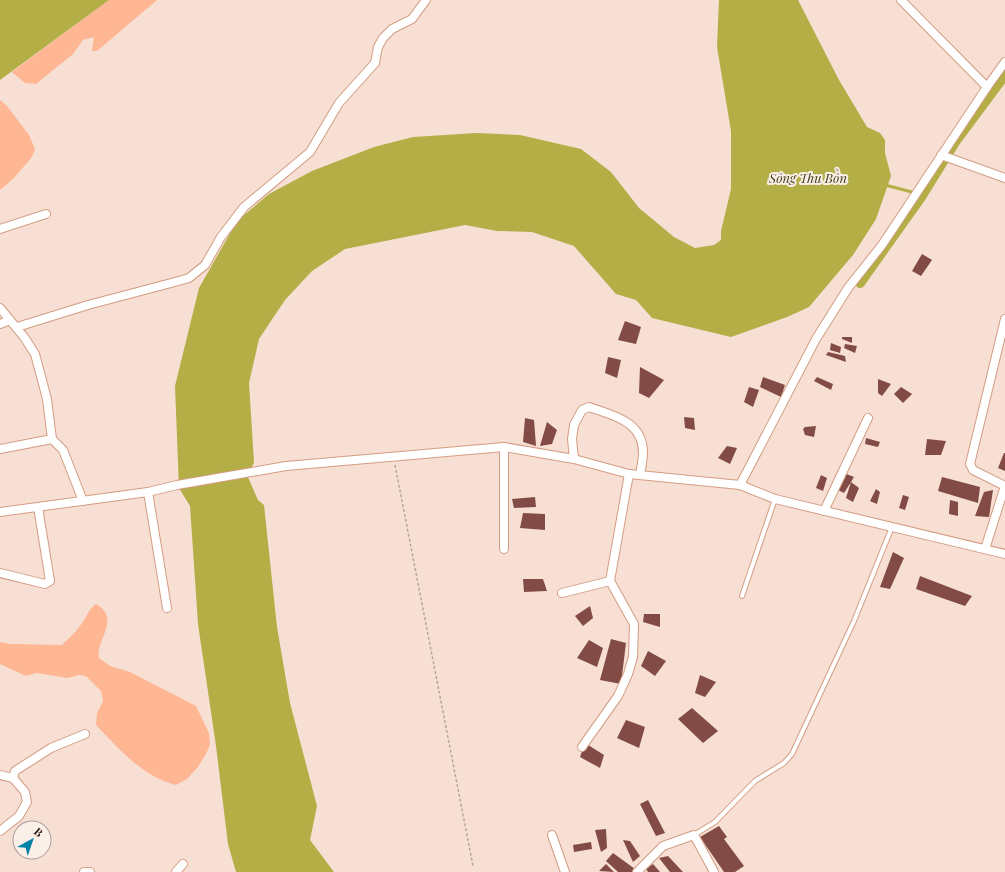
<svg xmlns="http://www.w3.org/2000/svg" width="1005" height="872" font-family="'Playfair Display',serif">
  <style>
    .green { fill: #feb693 }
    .water { fill: #b3ae46 }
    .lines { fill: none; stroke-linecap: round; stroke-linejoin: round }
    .stream { stroke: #b3ae46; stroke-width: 3 }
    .canal { stroke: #b3ae46; stroke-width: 10 }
    .building { fill: #824b45 }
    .service-casing { stroke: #d49c81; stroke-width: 6 }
    .minor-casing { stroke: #d49c81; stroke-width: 10 }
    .path { stroke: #bba499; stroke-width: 1.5; stroke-dasharray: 3 2; stroke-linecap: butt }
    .service { stroke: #fff; stroke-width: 4 }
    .minor { stroke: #fff; stroke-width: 8 }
    .labels { text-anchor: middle; stroke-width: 4; stroke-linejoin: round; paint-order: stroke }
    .water-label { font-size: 13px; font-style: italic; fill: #454318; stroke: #fbefe9 }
  </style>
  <rect width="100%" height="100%" fill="#f7dfd4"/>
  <!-- green -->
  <g class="green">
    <polygon points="109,0 157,0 97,51 92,51 94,37 83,40 73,54 36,84 25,83 12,72"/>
    <polygon points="0,100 7,106 29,135 35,149 32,157 13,179 0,190"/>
    <path d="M96,604C122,619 95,640 99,658L110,666L130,672L196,706L209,733L210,744L206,754L198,767L187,779L176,785C143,777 119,749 96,725L97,713L103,701L101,691L86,676L79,675L67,678L37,673L26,676L0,664V642L11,644L62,645C69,638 77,631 82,623C87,616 89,609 96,604Z"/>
  </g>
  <!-- water -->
  <g class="water">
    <polygon points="0,0 109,0 0,80"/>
    <polygon points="719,0 798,0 839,80 867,127 880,133 885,140 885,153 891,176 876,219 853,255 809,307 787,317 731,337 652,318 636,300 616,294 574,246 532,232 497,231 465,225 345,249 312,271 285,300 259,339 249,383 254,463 247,475 258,500 264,505 277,627 290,703 317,806 310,840 334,872 236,872 228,844 216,746 198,624 190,506 179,488 175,386 199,288 237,221 269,194 312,171 374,147 413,137 477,133 520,135 581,149 611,172 639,208 674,237 695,248 714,245 721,240 721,231 731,189 731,131 717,47"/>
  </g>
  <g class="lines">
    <!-- stream -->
    <polyline class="stream" points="885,185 912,192"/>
    <!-- canal -->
    <polyline class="canal" points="860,283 921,197 955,142 1005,75"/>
  </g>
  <!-- building -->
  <g class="building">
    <polygon points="922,254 932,260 921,276 912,271"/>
    <polygon points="625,321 641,327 636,344 618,340"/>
    <polygon points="842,337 852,337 852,343 842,339"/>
    <polygon points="831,343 841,347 840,353 830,350"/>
    <polygon points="845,344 857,346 855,353 844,348"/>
    <polygon points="828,352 845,356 846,362 826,355"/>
    <polygon points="608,357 621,360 617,378 605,373"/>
    <polygon points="640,367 664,380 649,398 639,393"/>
    <polygon points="763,377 785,385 781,397 760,387"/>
    <polygon points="817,377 833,384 831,390 814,381"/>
    <polygon points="878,379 891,384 882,396 878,393"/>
    <polygon points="749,387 759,390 753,407 744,402"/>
    <polygon points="901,387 912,394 903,403 894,394"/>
    <polygon points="684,417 694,418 695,430 685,428"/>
    <polygon points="525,418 534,420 536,446 523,442"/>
    <polygon points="547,422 557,430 552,444 540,446"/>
    <polygon points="816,426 814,437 805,435 803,429 805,427"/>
    <polygon points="866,438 880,442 878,447 865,444"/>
    <polygon points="927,439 946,441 941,455 925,455"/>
    <polygon points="727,446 737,448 730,464 718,458"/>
    <polygon points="1004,453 1005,453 1005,471 998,468"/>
    <polygon points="844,473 854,477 851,482 859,488 853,502 846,498 851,482 844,493 836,489"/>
    <polygon points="821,475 827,478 823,491 816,488"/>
    <polygon points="942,477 980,487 978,503 938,491"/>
    <polygon points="876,489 880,492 877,504 870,501"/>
    <polygon points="993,490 989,517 975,516 984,492"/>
    <polygon points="903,495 909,497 905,510 899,508"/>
    <polygon points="535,497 536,507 514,508 512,499"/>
    <polygon points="950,500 958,502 958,516 949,514"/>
    <polygon points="523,513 545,514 545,530 520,528"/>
    <polygon points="893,552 904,558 890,589 880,587"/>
    <polygon points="920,576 972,596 965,606 916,589"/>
    <polygon points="523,579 543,579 547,591 524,592"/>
    <polygon points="590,606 593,618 583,626 575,616"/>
    <polygon points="644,614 660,614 660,627 643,622"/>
    <polygon points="611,639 626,643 621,684 600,680"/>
    <polygon points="589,640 603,648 597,667 577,658"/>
    <polygon points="648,651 666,661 655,676 641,666"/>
    <polygon points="700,675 716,682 705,697 695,693"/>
    <polygon points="692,708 718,731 703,743 678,719"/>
    <polygon points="626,720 645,727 639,748 617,738"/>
    <polygon points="585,743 604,755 600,768 580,757"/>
    <polygon points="648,800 665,833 656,836 640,804"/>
    <polygon points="719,826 727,837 724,839 744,866 735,872 724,872 700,837"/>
    <polygon points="606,829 607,848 601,852 595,830"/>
    <polygon points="623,840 630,841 640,856 633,862"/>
    <polygon points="591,842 592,849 574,852 573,845"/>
    <polygon points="613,853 635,869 633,872 618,872 606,861"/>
    <polygon points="668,856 683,872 670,872 659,858"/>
    <polygon points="606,864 614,872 599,871"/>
    <polygon points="653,864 660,872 648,872 646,869"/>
  </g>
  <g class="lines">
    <!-- service casing -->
    <g class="service-casing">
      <g id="service">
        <polyline points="742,596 775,499"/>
        <polyline points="694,835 715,822 755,781 784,763 792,754 854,621 892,527"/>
      </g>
    </g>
    <!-- minor casing -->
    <g class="minor-casing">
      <g id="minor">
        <polyline points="901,0 987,87"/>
        <polyline points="941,155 1005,178"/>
        <polyline points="0,229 46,214"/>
        <polyline points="0,308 24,337 35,354 47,399 52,439 63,450 83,501"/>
        <polyline points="0,324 10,320"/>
        <polyline points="17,327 88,305 175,282 189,278 205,265 221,237 244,207 310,152 339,103 375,63 378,47 383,38 392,29 412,19 426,0"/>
        <polyline points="504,447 504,549"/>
        <polyline points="0,449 52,439"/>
        <path d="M574,459L572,439L574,425L582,410L589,407C614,416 643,421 643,453C643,460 641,468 640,475"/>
        <polyline points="740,485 816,339 848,288 882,245 987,87 1005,62"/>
        <polyline points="148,492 167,608"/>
        <polyline points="824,511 868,418"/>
        <polyline points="0,512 148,492 177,485 286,466 504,447 574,459 629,474 740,485 775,499 1005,554"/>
        <polyline points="985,549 1005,486 973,470 970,464 1005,319"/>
        <polyline points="0,573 45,584 50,581 38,507"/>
        <polyline points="562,593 610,581"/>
        <polyline points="582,747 618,696 628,674 633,657 634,624 610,581 629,474"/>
        <polyline points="0,775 13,778"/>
        <polyline points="0,831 19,816 27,802 25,792 13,778 15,771 51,748 85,734"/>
        <polyline points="552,835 565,872"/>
        <polyline points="84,872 90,872"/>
        <polyline points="176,872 183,864"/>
        <polyline points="637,872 663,846 694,835 714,872"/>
      </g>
    </g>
    <!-- path -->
    <polyline class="path" points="395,465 473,866"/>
    <!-- service -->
    <use href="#service" class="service"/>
    <!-- minor -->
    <use href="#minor" class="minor"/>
  </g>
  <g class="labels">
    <!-- water labels -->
    <g class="water-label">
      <text x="808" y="183">Sông Thu Bồn</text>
    </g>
  </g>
  <!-- north arrow -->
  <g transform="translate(32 840) rotate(40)"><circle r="19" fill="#fbefe9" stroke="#ad9d95"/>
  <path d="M0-3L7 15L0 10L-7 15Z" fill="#0181a6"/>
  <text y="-6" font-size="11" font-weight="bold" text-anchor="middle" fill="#382218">B</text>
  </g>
</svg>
